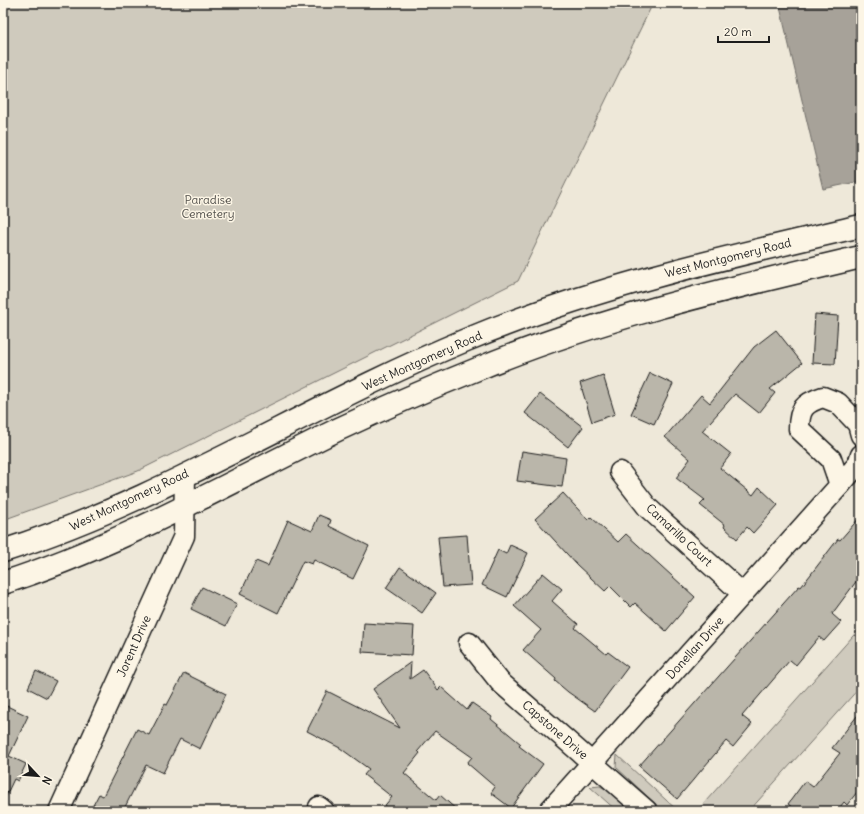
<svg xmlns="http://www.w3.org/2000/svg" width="864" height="814" font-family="Delius,sans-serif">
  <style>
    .green { fill: #cfcabd; stroke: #76736c }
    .water { fill: #a7a299; stroke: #6f6c67 }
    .building { fill: #bab6aa; stroke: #1c1c1c }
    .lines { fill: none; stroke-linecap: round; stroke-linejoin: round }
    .minor-casing { stroke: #1c1c1c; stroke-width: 23 }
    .secondary-casing { stroke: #1c1c1c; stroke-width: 25 }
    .minor { stroke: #fcf5e5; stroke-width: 20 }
    .secondary { stroke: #fcf5e5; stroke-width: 22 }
    .labels { text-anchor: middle; stroke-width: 3; stroke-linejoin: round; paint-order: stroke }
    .park-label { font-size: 12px; fill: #52504c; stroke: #fcf5e5 }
    .street-label { font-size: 12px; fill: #1c1c1c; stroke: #fcf5e5 }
  </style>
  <rect width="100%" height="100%" fill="#eee8d9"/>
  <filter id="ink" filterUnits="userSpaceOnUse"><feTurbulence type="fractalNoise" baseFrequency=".025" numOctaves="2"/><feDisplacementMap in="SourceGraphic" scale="8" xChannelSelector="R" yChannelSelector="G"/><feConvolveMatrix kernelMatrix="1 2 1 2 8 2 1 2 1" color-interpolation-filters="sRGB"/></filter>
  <g filter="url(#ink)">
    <!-- green -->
    <g class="green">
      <polygon points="3,3 653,3 518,281 138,471 3,520"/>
      <polygon points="861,627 861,686 749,811 697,811"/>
      <polygon points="617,755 678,811 663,811 616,767"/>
      <polygon points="600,786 609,791 631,811 617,811 590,787"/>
    </g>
    <!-- water -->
    <polygon class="water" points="779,3 861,3 861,181 823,189"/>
    <!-- building -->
    <g class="building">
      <polygon points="815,314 838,316 835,364 812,363"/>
      <polygon points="776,330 802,363 770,389 775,393 759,413 735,394 702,431 731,454 720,468 753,495 759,487 778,505 753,533 747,527 737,539 724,527 725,525 700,505 705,500 676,478 690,459 665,437 701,395 710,403 754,347"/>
      <polygon points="650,373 673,384 654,424 631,414"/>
      <polygon points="603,375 615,414 592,422 580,383"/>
      <polygon points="540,394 583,427 568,447 525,413"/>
      <polygon points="522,451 566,458 562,487 517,481"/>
      <polygon points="563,493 588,520 591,517 618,542 626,534 695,597 666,631 635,603 631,607 610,586 605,591 577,565 535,519"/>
      <polygon points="319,515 331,520 329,526 369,546 353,579 314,560 312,564 303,561 278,613 240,594 256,561 268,566 288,520 312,531"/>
      <polygon points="861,516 861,575 832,614 841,622 824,641 819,637 796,665 790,660 742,716 752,724 733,747 726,741 677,799 639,766 799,586 801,587 838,539 840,540"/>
      <polygon points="467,535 471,585 443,587 438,537"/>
      <polygon points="510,545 528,553 507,597 482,585 498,550 506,554"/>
      <polygon points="400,567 436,593 422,613 386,588"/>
      <polygon points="543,573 562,589 552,601 578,624 575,628 606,654 608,652 628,667 595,711 568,692 555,681 556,679 523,650 541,630 514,606"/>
      <polygon points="202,587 237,604 226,626 191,609"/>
      <polygon points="364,623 414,626 412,655 362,652"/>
      <polygon points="411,662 410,679 423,670 438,690 441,687 467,710 472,703 492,717 491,719 521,744 519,746 543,764 511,808 491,793 495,787 467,763 472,757 435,731 418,751 420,753 404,773 436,800 440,795 458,811 380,811 392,797 364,775 369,769 340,748 307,731 327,691 400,728 373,689"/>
      <polygon points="36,671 56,681 47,698 28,688"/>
      <polygon points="184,673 226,694 200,749 180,739 163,773 146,765 123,811 90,811 99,794 103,796 137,729 149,735 165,704 167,705"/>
      <polygon points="7,706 28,716 9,756 26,764 18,781 14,779 3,802 3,714"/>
      <polygon points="861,711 861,787 847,805 844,802 837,811 797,811 788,804 805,781 813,787 840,753 832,748"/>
    </g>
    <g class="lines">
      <!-- minor casing -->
      <g class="minor-casing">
        <g id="minor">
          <polyline points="620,472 648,508 743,594"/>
          <path d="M840,485L831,459L799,429C799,409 804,403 823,397L838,403L858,424L861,435"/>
          <polyline points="469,643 500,682 647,811"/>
          <polyline points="319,807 324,811"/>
          <polyline points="59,811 184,536 185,475"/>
          <polyline points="549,811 840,485 858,464 861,455"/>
        </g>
      </g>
      <!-- secondary casing -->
      <g class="secondary-casing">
        <g id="secondary">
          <path d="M3,551C165,499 309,405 466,340C593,287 727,257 861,226"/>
          <path d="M3,583C121,545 228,483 339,429C384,408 430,388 475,370C599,318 730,288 861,257"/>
        </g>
      </g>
      <!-- minor -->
      <use href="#minor" class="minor"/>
      <!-- secondary -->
      <use href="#secondary" class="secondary"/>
    </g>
  </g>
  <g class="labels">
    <!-- park labels -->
    <g class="park-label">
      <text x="208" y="204">Paradise<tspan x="208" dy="14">Cemetery</tspan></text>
    </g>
    <!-- street labels -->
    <g class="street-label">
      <text transform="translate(728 258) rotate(-14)" y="4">West Montgomery Road</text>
      <text transform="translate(422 361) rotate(-24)" y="4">West Montgomery Road</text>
      <text transform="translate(129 500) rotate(-25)" y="4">West Montgomery Road</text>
      <text transform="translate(679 535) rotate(43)" y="4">Camarillo Court</text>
      <text transform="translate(134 646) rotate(-66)" y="4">Jorent Drive</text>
      <text transform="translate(695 648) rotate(-48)" y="4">Donellan Drive</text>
      <text transform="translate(555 730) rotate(41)" y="4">Capstone Drive</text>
    </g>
  </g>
  <!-- margin -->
  <rect width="864" height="814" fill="none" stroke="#fcf5e5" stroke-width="16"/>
  <rect x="8" y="8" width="848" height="798" fill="none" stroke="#1c1c1c" stroke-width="1.5" filter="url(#ink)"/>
  <!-- north arrow -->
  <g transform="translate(38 776) rotate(116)" stroke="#fcf5e5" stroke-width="3" paint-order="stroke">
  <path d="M0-3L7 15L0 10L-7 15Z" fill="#1c1c1c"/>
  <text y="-6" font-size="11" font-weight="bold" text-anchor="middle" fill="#1c1c1c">N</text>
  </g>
  <!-- scale -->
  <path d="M718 36v6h51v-6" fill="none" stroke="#1c1c1c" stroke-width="2"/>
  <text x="724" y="36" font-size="12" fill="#1c1c1c" stroke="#fcf5e5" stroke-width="3" paint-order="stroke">20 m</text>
</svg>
